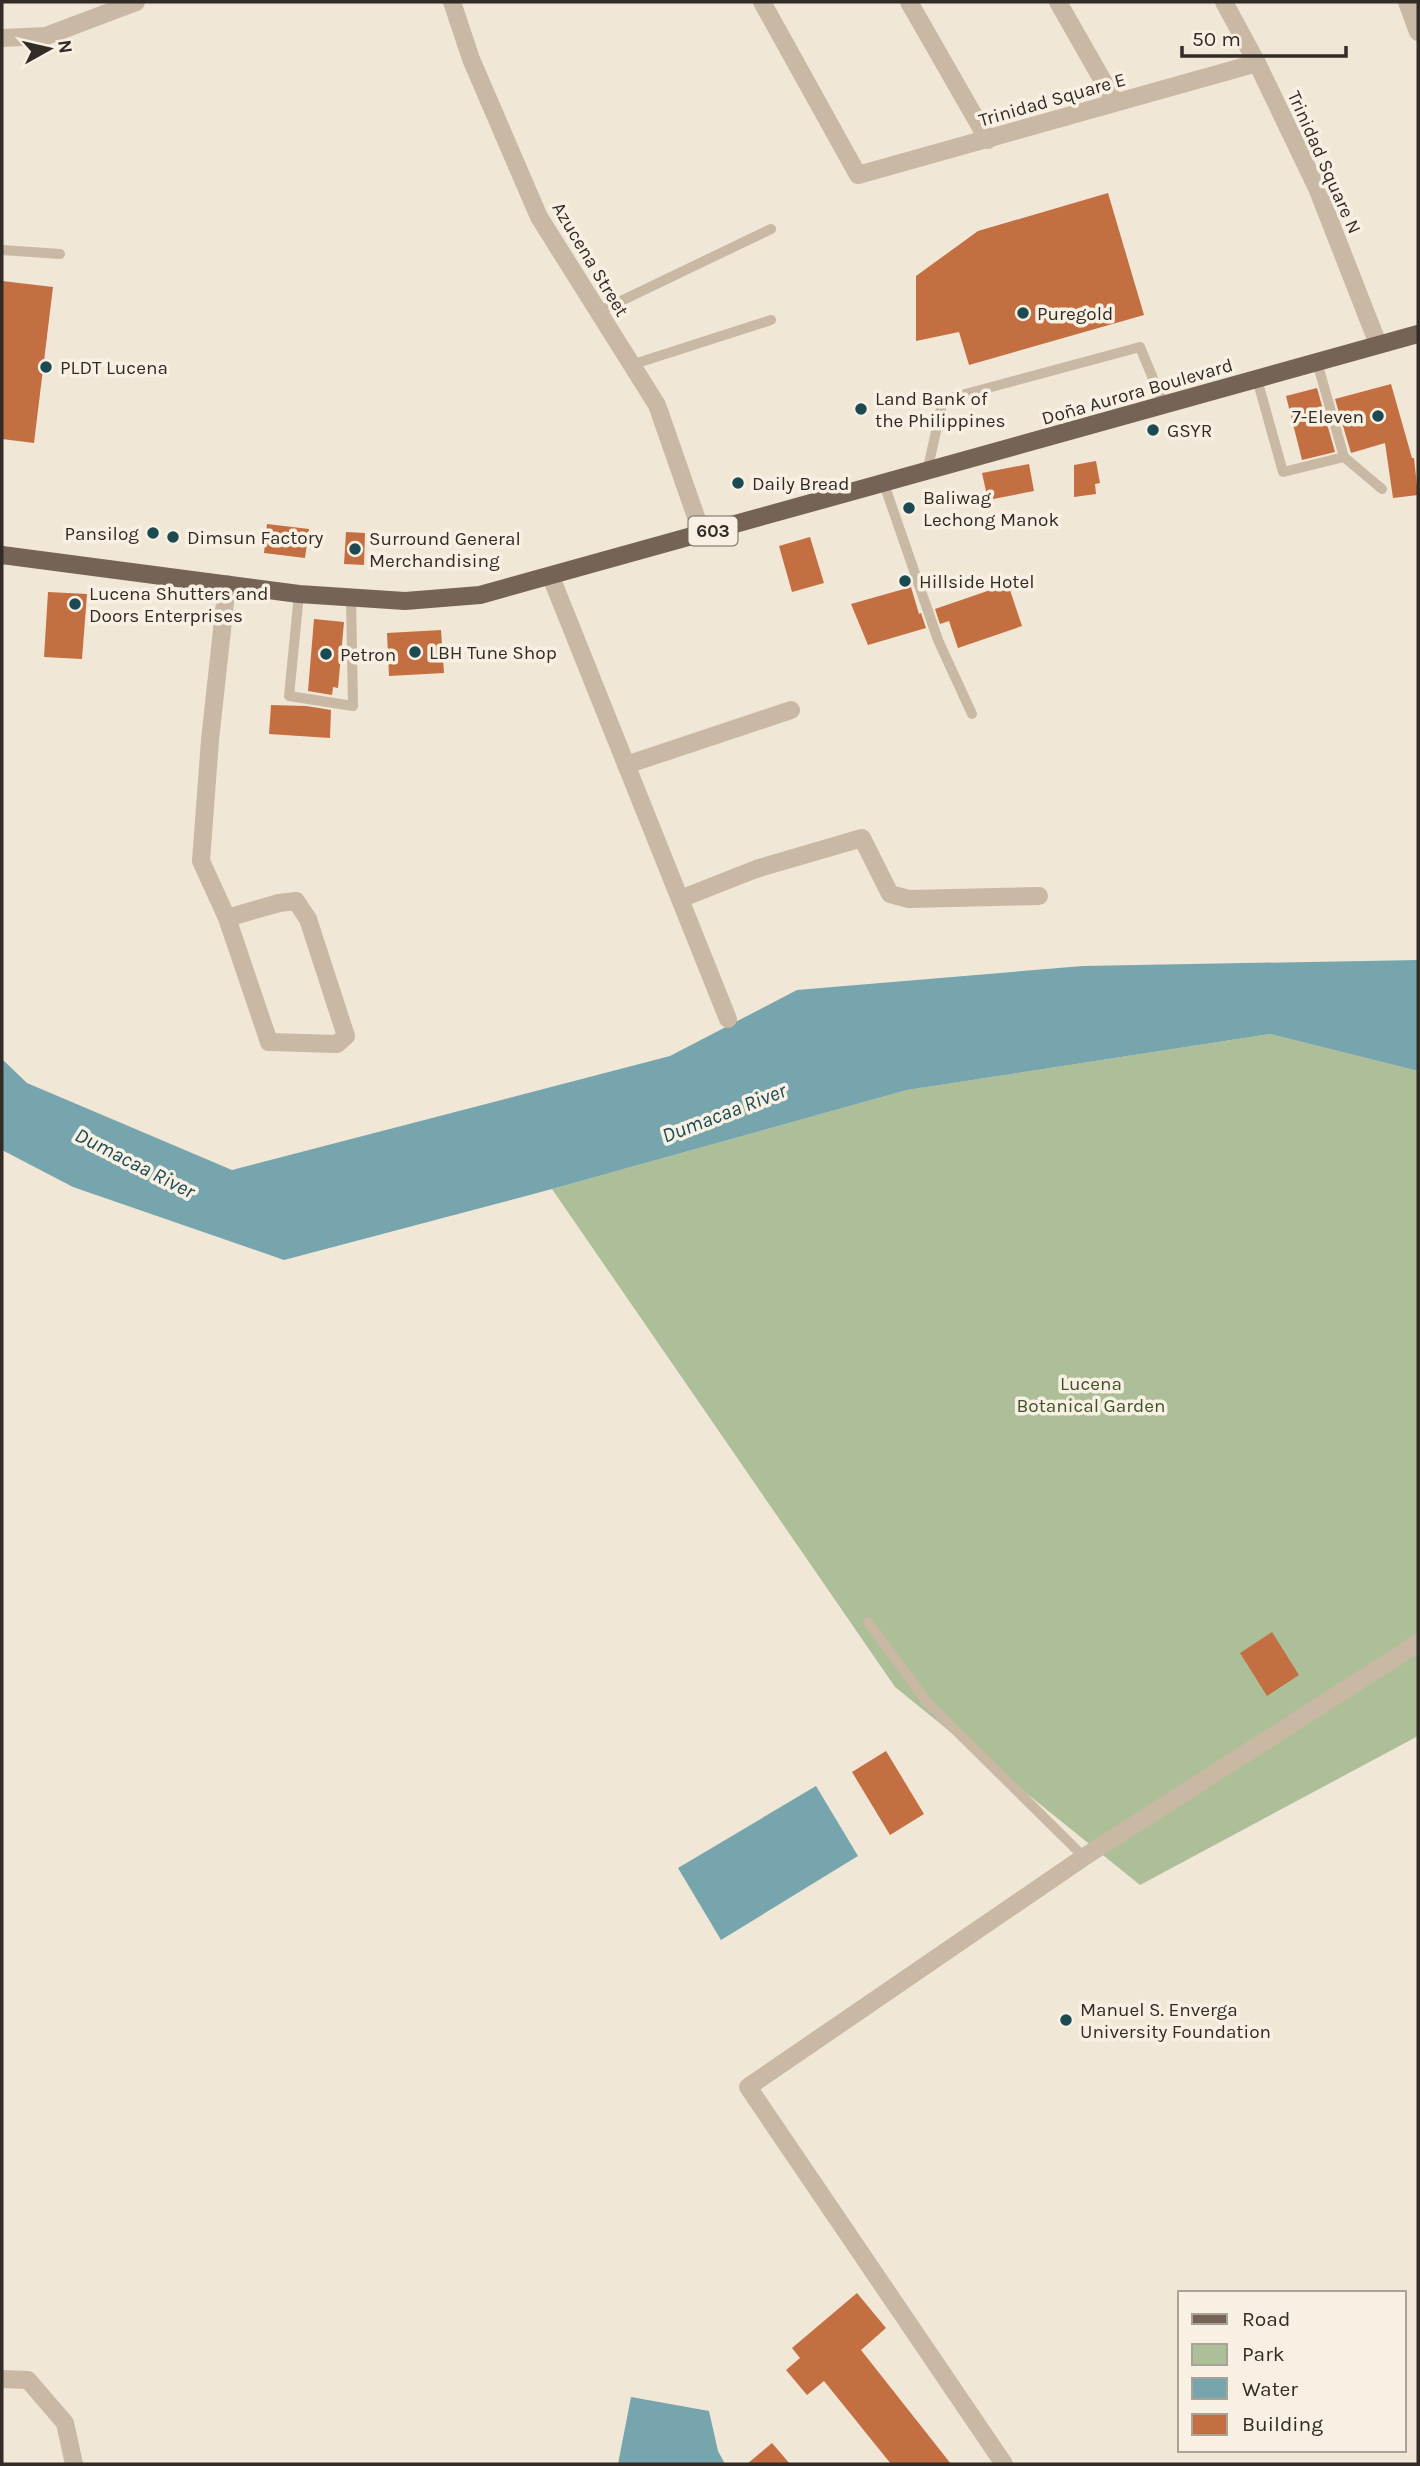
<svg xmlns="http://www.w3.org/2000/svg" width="1420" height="2466" font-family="Karla,sans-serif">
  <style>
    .green { fill: #adbf98 }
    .water { fill: #77a5ad }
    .building { fill: #c46f41 }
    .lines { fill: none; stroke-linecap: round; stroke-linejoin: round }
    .service { stroke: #c8b8a4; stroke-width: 10 }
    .minor { stroke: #c8b8a4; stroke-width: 18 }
    .primary { stroke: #756456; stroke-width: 18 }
    .poi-dot { fill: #1c4a53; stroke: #f8f1e3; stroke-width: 2.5 }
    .labels { text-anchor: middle; stroke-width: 7; stroke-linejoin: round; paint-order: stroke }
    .shield { fill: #f8f1e3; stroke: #6e665e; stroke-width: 2 }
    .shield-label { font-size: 18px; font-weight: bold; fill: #332b25 }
    .street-label { font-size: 19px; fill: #332b25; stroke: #f8f1e3 }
    .poi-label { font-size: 19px; fill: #332b25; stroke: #f8f1e3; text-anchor: start }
    .park-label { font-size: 19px; fill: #3e5129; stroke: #f8f1e3 }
    .water-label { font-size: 21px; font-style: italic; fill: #1c4a53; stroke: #f8f1e3 }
  </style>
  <rect width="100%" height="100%" fill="#f0e7d7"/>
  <!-- green -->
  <polygon class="green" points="1270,1034 1418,1071 1418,1736 1140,1885 895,1687 552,1189 907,1090"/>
  <!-- water -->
  <g class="water">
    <polygon points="1418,960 1418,1071 1270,1034 907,1090 552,1189 284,1260 73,1187 2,1150 2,1059 27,1083 232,1170 670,1056 797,990 1083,966"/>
    <polygon points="816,1786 858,1856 721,1940 678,1868"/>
    <polygon points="631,2397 709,2411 718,2451 725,2464 618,2464"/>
  </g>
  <!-- building -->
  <g class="building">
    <polygon points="1108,193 1144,315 969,365 959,332 916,341 916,276 978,231"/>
    <polygon points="2,281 53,287 34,443 2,439"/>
    <polygon points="1391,384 1412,458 1414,458 1418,495 1393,498 1385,443 1351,453 1335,399"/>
    <polygon points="1317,388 1335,452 1302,460 1286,396"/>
    <polygon points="1096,461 1100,483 1095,484 1096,494 1074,497 1074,465"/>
    <polygon points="1029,464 1034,491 988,500 982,473"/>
    <polygon points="267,524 309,529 305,558 264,553"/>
    <polygon points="346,532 365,533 364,565 344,564"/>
    <polygon points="810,537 824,583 792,592 779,546"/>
    <polygon points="1008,584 1022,626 958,648 949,621 940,624 935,609"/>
    <polygon points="911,587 919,614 921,613 926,628 868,645 851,604"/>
    <polygon points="48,592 87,594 82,659 44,657"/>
    <polygon points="314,619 344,622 338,688 333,687 332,695 308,691"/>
    <polygon points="441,630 444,673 389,676 387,633"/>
    <polygon points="271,705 306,706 331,710 330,738 269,734"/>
    <polygon points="1272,1632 1299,1675 1267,1696 1240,1653"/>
    <polygon points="886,1751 924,1814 890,1835 852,1772"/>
    <polygon points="857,2293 886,2328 861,2350 951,2464 891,2464 824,2381 807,2395 786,2370 800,2358 792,2348"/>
    <polygon points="772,2443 790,2464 747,2464"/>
  </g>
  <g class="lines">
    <!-- service -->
    <g class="service">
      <polyline points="2,250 60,254"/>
      <polyline points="598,312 771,229"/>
      <polyline points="1317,362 1344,457 1382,489"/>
      <polyline points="631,365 771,320"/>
      <polyline points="1257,379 1283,472 1344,457"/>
      <polyline points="927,472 943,400 1140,347 1164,405"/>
      <polyline points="884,484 938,640 972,714"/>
      <polyline points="299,594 289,696 353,706 351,598"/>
      <polyline points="868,1622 926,1701 1084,1857"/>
    </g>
    <!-- minor -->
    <g class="minor">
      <polyline points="452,2 471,59 539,217 657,405 702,534"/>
      <polyline points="762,2 858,175 1257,63"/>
      <polyline points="909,2 988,140"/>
      <polyline points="1058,2 1115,102"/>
      <polyline points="1224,2 1257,63 1317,188 1378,344"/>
      <polyline points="1407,2 1418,32"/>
      <polyline points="2,38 46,36 136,2"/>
      <polyline points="551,577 728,1019"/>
      <polyline points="227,584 210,740 201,861 227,918 269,1042 337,1044 346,1036 308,919 296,901 279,903 227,918"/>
      <polyline points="626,765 791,710"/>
      <polyline points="680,899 756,869 862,838 890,894 909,899 1039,896"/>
      <polyline points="2,2379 28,2380 65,2423 74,2464"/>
      <polyline points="1004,2464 748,2087 1084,1857 1418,1643"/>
    </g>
    <!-- primary -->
    <polyline class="primary" points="2,555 299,594 405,601 480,595 1418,334"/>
  </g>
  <!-- markers -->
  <g class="poi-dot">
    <circle cx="1023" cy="313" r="7"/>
    <circle cx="46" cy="367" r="7"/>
    <circle cx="861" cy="409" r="7"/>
    <circle cx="1378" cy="416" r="7"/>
    <circle cx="1153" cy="430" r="7"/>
    <circle cx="738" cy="483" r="7"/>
    <circle cx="909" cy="508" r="7"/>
    <circle cx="153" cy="533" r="7"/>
    <circle cx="173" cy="537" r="7"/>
    <circle cx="355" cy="549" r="7"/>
    <circle cx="905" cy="581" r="7"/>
    <circle cx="75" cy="604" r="7"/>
    <circle cx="415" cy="652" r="7"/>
    <circle cx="326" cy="654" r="7"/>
    <circle cx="1066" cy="2020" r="7"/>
  </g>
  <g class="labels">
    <!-- shield labels -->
    <rect class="shield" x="688.5" y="516.5" width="49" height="29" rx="5"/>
    <g class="shield-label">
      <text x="713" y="537">603</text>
    </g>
    <!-- street labels -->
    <g class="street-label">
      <text transform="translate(1052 99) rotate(-16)" y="7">Trinidad Square E</text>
      <text transform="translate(1325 162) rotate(66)" y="7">Trinidad Square N</text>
      <text transform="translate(591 259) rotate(59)" y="7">Azucena Street</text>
      <text transform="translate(1137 391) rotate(-16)" y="7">Doña Aurora Boulevard</text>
    </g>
    <!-- poi labels -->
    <g class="poi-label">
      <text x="1037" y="320">Puregold</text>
      <text x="60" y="374">PLDT Lucena</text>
      <text x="875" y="405">Land Bank of<tspan x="875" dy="22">the Philippines</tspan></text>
      <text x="1364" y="423" text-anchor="end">7-Eleven</text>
      <text x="1167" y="437">GSYR</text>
      <text x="752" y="490">Daily Bread</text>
      <text x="923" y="504">Baliwag<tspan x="923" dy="22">Lechong Manok</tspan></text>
      <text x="139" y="540" text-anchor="end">Pansilog</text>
      <text x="187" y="544">Dimsun Factory</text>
      <text x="369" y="545">Surround General<tspan x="369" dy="22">Merchandising</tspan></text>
      <text x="919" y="588">Hillside Hotel</text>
      <text x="89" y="600">Lucena Shutters and<tspan x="89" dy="22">Doors Enterprises</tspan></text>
      <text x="429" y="659">LBH Tune Shop</text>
      <text x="340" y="661">Petron</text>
      <text x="1080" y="2016">Manuel S. Enverga<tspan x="1080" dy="22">University Foundation</tspan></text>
    </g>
    <!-- park labels -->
    <g class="park-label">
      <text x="1091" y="1390">Lucena<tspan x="1091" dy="22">Botanical Garden</tspan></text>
    </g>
    <!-- water labels -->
    <g class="water-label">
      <text transform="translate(724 1113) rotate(-21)" y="7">Dumacaa River</text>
      <text transform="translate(135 1163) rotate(27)" y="7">Dumacaa River</text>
    </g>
  </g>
  <!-- border -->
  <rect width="1420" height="2466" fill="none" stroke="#332b25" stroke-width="7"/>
  <!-- legend -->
  <rect x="1178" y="2291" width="228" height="161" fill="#f8f1e3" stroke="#a9a297" stroke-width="2"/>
  <rect x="1192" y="2314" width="35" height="10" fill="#756456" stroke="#a9a297" stroke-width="2"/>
  <text x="1242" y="2326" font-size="21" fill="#332b25">Road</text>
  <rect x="1192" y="2344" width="35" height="21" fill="#adbf98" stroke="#a9a297" stroke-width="2"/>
  <text x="1242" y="2361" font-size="21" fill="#332b25">Park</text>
  <rect x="1192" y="2378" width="35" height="21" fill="#77a5ad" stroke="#a9a297" stroke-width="2"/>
  <text x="1242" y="2396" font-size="21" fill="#332b25">Water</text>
  <rect x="1192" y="2414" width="35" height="21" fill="#c46f41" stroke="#a9a297" stroke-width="2"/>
  <text x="1242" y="2431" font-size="21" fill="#332b25">Building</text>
  <!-- north arrow -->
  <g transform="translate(49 49) rotate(82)" stroke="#f8f1e3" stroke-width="5" paint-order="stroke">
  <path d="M0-5L12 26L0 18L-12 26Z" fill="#332b25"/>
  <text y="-10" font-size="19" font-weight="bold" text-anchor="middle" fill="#332b25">N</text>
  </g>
  <!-- scale -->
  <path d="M1182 46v10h164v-10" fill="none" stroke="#332b25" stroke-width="3.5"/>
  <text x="1192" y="46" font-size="21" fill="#332b25" stroke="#f8f1e3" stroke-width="5" paint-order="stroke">50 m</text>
</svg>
